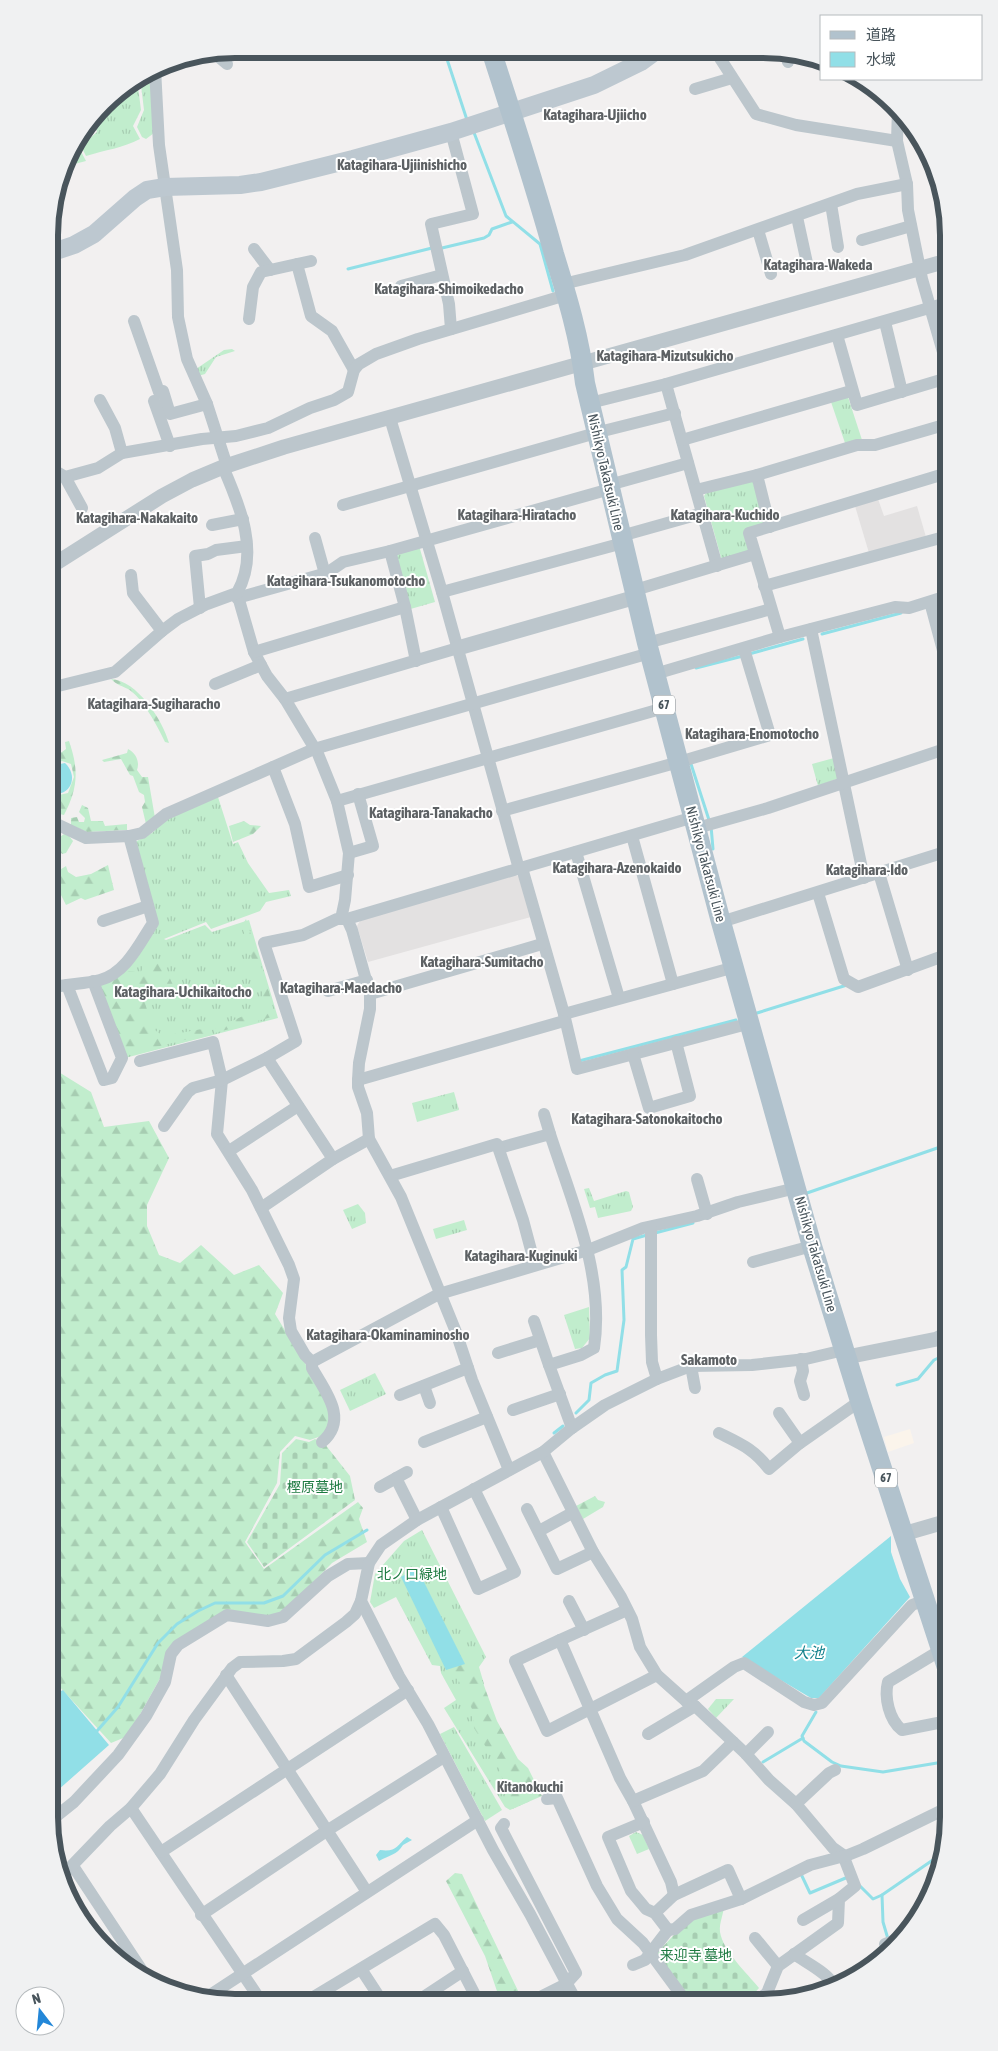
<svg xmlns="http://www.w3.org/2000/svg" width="998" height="2051" font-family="'Asap Condensed','Noto Sans JP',sans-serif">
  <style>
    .commercial { fill: #fbf4eb }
    .education { fill: #e3e1e1 }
    .grass { fill: url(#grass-tufts) }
    .forest { fill: url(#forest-firs) }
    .cemetery { fill: url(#cemetery-stones) }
    .water { fill: #91dfe7 }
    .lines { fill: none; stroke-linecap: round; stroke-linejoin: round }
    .stream { stroke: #91dfe7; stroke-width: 3 }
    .minor { stroke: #bcc6cc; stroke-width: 12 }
    .tertiary { stroke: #bcc6cc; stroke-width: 15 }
    .secondary { stroke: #bdc8d0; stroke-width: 18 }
    .primary { stroke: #b1c2cd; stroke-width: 20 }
    .labels { text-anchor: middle; stroke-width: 4; stroke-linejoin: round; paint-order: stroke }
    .shield { fill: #fff; stroke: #80888d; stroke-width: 1 }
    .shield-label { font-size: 12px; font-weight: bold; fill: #49555c }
    .street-label { font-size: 14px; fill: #49555c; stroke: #fff }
    .park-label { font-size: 14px; fill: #1d7a41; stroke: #fff }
    .neighbourhood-label { font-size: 15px; font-weight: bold; fill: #5d6164; stroke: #fff }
    .water-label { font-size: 15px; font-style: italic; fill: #14828d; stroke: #fff }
    .rim { fill: none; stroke: #49555c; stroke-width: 6 }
  </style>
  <defs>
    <pattern id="grass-tufts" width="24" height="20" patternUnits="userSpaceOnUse" patternTransform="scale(1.25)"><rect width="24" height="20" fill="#c1edcd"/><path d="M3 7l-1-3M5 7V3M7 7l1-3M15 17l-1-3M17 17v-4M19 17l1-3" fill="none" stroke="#a7cdb2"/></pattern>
    <pattern id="forest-firs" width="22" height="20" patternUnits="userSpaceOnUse" patternTransform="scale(1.25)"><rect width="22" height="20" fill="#c1edcd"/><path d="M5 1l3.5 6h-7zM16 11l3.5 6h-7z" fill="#a7cdb2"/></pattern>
    <pattern id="cemetery-stones" width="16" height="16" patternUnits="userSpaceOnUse" patternTransform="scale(1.25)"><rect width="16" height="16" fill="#c1edcd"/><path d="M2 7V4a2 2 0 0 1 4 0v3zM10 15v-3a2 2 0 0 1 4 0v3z" fill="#a7cdb2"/></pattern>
  </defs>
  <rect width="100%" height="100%" fill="#f2f0f0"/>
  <!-- commercial -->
  <polygon class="commercial" points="910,1429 914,1443 888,1452 884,1437"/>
  <!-- education -->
  <g class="education">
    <polygon points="878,499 884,516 917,506 926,537 869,553 855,506"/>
    <polygon points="515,875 520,877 531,917 368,962 357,926 361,919"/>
  </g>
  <!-- grass -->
  <g class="grass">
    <polygon points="152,70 154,133 146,139 142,137 137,127 144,110 140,77"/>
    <path d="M137,79L141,110L133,126L140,139C123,148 105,150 86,156L81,146L97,132L94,118L107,102L120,100L127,90L126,86Z"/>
    <polygon points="76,142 86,161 63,167 68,152"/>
    <polygon points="232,349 235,351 216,357 205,374 198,376 196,369 224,350"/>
    <polygon points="848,397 862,440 845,443 831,402"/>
    <polygon points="752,480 767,524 745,530 750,550 722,561 704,496 706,493"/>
    <polygon points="418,548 420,549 435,602 407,610 392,555"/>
    <polygon points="834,758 839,778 818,786 812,764"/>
    <polygon points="218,797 233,844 238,842 248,863 269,893 289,890 291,896 266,902 260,911 211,929 206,922 164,939 166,940 205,925 212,932 249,920 278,1018 125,1058 98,986 152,926 135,842 152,833 165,820"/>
    <polygon points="454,1092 459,1110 417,1122 412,1103"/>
    <polygon points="589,1188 594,1201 626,1191 629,1192 633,1207 631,1211 598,1218 595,1207 590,1208 584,1189"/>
    <polygon points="358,1204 365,1213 366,1223 352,1229 343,1210"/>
    <polygon points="464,1220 467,1230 436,1239 433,1229"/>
    <polygon points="589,1307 590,1338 582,1348 575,1349 564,1315"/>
    <polygon points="375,1373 386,1394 350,1411 340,1390"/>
    <polygon points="422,1530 486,1657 479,1667 484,1684 469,1699 528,1802 510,1810 505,1807 444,1708 456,1700 441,1673 440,1666 432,1665 396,1597 374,1608 370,1602 375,1574 404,1541"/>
    <polygon points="716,1699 734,1699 716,1718 708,1709"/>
    <polygon points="454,1727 502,1810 485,1821 440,1734"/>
    <polygon points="636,1832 643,1835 649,1849 637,1854 629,1836"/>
  </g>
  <!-- forest -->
  <g class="forest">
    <polygon points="91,122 94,131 84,139 76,141"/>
    <path d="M111,679C137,680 163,721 169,743L165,742C158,727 142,697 128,689C122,686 117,685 111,679Z"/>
    <path d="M69,741C79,770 78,788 64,815L55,813L52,804L59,795L68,793L74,777L71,764L62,761L50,766V761L66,749L65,742Z"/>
    <path d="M128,749C136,753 140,762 137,770L142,777H148L155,818L146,824L142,807L145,802L144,795L139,792L133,776L130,775L121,759L104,762L102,760L127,753Z"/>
    <polygon points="82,805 88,808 91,821 103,821 105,826 127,824 127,830 87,832 71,825 71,818 77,817 79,822 84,822 85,818 79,812"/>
    <polygon points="244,821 250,825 261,826 253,834 233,842 229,826"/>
    <polygon points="64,834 69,836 73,841 66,853 62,854 56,845 60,837"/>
    <polygon points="108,865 114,890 85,900 81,898 66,905 60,893 54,891 50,892 50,876 66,866 68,872 76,877 91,874"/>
    <polygon points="246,919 268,988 275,1016 215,1033 214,1029 261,1008 264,999 242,926"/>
    <polygon points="152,959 164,966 173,985 162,990 149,990 144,999 152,1028 163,1036 202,1029 209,1034 127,1054 100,987 129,971 141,972 144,964"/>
    <polygon points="49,1066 91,1092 104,1127 149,1121 169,1158 147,1205 147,1226 159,1255 180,1263 201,1245 234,1275 259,1265 283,1293 275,1314 333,1409 327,1434 310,1440 295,1436 280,1452 277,1483 245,1542 264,1569 358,1502 363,1508 359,1519 367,1542 332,1563 289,1607 269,1618 236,1615 178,1646 128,1736 111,1743 58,1685 49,1689"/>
    <polygon points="595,1496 598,1500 605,1502 603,1507 583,1519 576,1506"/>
    <polygon points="475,1661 497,1721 518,1759 528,1768 542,1796 512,1809 499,1768 474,1728 472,1709 456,1675 454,1667"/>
    <polygon points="455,1873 462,1874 521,1997 499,1997 485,1956 446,1881"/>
  </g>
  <!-- cemetery -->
  <g class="cemetery">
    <polygon points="296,1439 309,1442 315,1439 324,1443 350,1476 355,1500 264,1567 247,1542 280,1484 282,1453"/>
    <path d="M724,1905C724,1914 719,1922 720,1932C723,1951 747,1973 759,1988L752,1996H689L656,1954L687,1921Z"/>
  </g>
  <!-- water -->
  <g class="water">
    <path d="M65,763C79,776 71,798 50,793V766Z"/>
    <polygon points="891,1536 891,1552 900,1579 910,1597 819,1698 811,1698 742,1657"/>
    <polygon points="417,1568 465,1664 446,1670 401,1577"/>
    <polygon points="49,1690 55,1694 63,1690 109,1745 49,1798 49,1735 55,1725 50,1708 55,1700 49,1697"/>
    <path d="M407,1837L412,1840L403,1845C397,1855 389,1855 379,1861L376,1855L380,1850C397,1852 396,1846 407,1837Z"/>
  </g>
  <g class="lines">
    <!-- stream -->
    <g class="stream">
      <polyline points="444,50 467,120"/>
      <polyline points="473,130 506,216 540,244 553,291"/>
      <polyline points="442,248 484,238 489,235 492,229 512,222"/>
      <polyline points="348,269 432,248"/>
      <polyline points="822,634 901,613"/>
      <polyline points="749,654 803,639"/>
      <polyline points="696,668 743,656"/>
      <polyline points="691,764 709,820"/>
      <polyline points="711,826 713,849"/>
      <polyline points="757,1013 847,985"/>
      <polyline points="579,1061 736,1020"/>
      <polyline points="807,1193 946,1145"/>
      <polyline points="655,1233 693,1223"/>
      <polyline points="897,1385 918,1379 934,1360 947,1354"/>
      <polyline points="576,1413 589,1400 591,1383 605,1375 617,1371 624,1320 622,1270 626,1267 633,1239 647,1235"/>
      <polyline points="554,1433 563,1426"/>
      <polyline points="816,1712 802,1736 804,1741 832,1762 841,1766 883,1772 949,1761"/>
      <polyline points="97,1731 118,1707 158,1643 177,1624 198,1611 215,1603 264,1603 283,1596 325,1555 367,1530"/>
      <polyline points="763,1762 803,1738"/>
      <polyline points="801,1874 810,1893 848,1877"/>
      <polyline points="859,1885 873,1899 882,1895"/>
      <polyline points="888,1939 883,1922 882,1895 943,1853"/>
      <polyline points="853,1977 858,1972 877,1962"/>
    </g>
    <!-- minor -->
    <g class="minor">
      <polyline points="716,52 756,114 796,125 897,141"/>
      <polyline points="786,52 788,62"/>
      <polyline points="214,53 227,64"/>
      <polyline points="155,68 159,145 177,270 178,317 187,359 207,404 227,466"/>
      <polyline points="695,89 732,78"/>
      <polyline points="898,109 897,141 907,184 908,210 922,279 943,352"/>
      <polyline points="831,204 838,247"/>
      <polyline points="797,217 807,263"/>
      <polyline points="758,230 771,274"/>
      <polyline points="862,240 911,226"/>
      <polyline points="254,249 270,270"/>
      <polyline points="297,264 311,261"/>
      <polyline points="563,284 685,255 857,194 907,184"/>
      <polyline points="401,286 442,275"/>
      <polyline points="249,319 253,287 261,272 297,264 311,316 332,331 354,370"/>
      <polyline points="134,321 159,392 163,391 170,414 207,404"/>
      <polyline points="885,322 902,392"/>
      <polyline points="451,329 449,304 431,224 473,214 451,132"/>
      <polyline points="837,335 857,405 944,379"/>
      <polyline points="666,384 717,566"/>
      <polyline points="100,400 115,428 122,453"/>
      <polyline points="154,401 170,446"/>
      <polyline points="590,403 666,384 943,304"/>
      <polyline points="390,418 442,592 519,869"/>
      <polyline points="682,440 851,391"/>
      <polyline points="50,468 65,477 98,468 122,453 202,439 236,436 268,428 310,408 334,400 348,392 354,370 359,364 376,354 418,339 566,295"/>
      <polyline points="757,475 770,527"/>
      <polyline points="65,477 82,508"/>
      <polyline points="609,485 688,463"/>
      <polyline points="696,490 757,475 857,445 875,445 944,425"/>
      <polyline points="343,505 603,431 675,413"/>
      <polyline points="212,525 243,519"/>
      <polyline points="621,536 703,513"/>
      <polyline points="315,538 325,574"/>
      <polyline points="390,551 405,607 416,661"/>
      <polyline points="131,575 133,593 162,631"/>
      <polyline points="764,586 944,537"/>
      <polyline points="635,590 755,554"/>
      <polyline points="442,592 623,543"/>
      <polyline points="237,593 254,652 267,676 285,699 318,754 337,801 349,853 345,900 341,919"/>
      <polyline points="237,598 327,573 343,562 390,551 610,489"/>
      <polyline points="930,602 945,658"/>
      <polyline points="200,608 195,556 208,554 216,550 247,546"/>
      <polyline points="811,629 864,878"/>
      <polyline points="780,637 749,533 944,474"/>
      <polyline points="647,643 771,609"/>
      <polyline points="254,652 405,607"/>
      <polyline points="655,674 780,637 895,607 909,608 944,597"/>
      <polyline points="215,684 261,665"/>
      <path d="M50,688L115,672L162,631L178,619L207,604L237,593C260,553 240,506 223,467"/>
      <polyline points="285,699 458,648"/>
      <polyline points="273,767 295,824 309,887 348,875"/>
      <polyline points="337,801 664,708"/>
      <polyline points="502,811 679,762 770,735 744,649"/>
      <polyline points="50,821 86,838 129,836 142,833 166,814 314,749 650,653"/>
      <polyline points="697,828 768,808 945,749"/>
      <polyline points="632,836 673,984"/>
      <polyline points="576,852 619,998"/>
      <polyline points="349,853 373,846 358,794"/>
      <polyline points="522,868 564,1014 577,1069 751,1023"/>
      <polyline points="879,873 908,970"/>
      <polyline points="818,893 844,979 858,987 946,955"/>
      <polyline points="347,919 352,930 370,994 370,1009 359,1063 358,1080 358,1087 367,1113 369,1139 401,1197 456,1332 472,1380 509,1470"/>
      <polyline points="103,921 148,906"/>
      <polyline points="721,922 945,852"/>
      <polyline points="67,985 104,1080 112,1078 122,1058 93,981"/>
      <path d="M50,988C65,984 85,984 100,980C126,973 139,944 153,923L129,836"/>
      <polyline points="328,991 367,980"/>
      <polyline points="370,994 542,944"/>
      <polyline points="564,1014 735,967"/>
      <polyline points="633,1054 649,1108 690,1096 676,1042"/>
      <polyline points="267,1058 333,1159"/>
      <polyline points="140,1061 213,1042 222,1080 217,1134 252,1190 289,1265 294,1279 289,1318 291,1331 305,1355 312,1362 439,1294 588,1250 643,1228 697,1216 738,1202 796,1188"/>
      <polyline points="358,1080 564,1021"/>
      <polyline points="544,1114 550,1134"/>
      <polyline points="164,1126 188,1092 193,1088 222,1080 267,1058 296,1041 264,943 303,935 337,919 347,919 694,817"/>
      <path d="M499,1148L550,1134C572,1202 605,1275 594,1348L581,1355L549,1365L572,1428"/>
      <polyline points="229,1151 298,1106"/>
      <polyline points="390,1176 497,1144 523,1220 535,1265"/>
      <polyline points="697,1179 707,1214"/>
      <polyline points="261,1208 333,1159 369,1139"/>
      <polyline points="651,1227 651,1335 652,1362 657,1379"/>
      <polyline points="753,1262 812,1246"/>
      <polyline points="534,1321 549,1365"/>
      <polyline points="498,1353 540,1340"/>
      <polyline points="801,1359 803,1371 800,1381 804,1395"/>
      <path d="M312,1362V1368C325,1391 349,1419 322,1442"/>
      <polyline points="691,1366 695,1388"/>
      <polyline points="424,1386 430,1403"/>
      <polyline points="400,1395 468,1368"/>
      <polyline points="513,1410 560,1394"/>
      <polyline points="779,1413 800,1443"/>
      <path d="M719,1433C741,1444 754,1449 769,1469L800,1443L860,1401"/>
      <polyline points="424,1442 487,1417"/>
      <polyline points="543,1452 593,1552 621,1597 632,1619 640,1647 657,1675 686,1701 695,1706 746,1754 769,1780 796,1804 833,1848 843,1855 855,1886 839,1899 838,1923 778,1966 767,1993 763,1996"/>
      <polyline points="396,1478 417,1520"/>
      <polyline points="380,1487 407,1472"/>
      <polyline points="441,1507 478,1589 515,1572 474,1489"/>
      <polyline points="527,1509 557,1569 593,1552"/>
      <polyline points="539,1531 572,1513"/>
      <polyline points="569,1601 584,1630"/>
      <polyline points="560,1640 627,1610"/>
      <path d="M941,1650L888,1682C884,1697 889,1720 902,1730L948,1721"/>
      <polyline points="226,1675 367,1892"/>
      <polyline points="657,1675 547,1731 515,1661 560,1640 620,1778 633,1801 671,1882 674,1895"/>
      <polyline points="686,1701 734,1667 744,1663 804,1702 814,1705 822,1703 912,1605 925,1600"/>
      <polyline points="648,1734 695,1706"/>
      <polyline points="746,1754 768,1732"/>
      <polyline points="547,1799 557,1798 597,1886 617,1919 643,1943 682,1996"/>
      <polyline points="633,1801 703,1771 733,1742"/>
      <polyline points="796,1804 829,1773 835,1770"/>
      <polyline points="131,1808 259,1998"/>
      <polyline points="49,1822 74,1802 118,1755 146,1716 165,1682 171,1654 178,1645 227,1615 268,1621 283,1617 328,1576 348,1564 369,1563"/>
      <polyline points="504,1824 501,1828 576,1973 566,1984 540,1997"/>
      <polyline points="161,1852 408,1690"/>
      <polyline points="73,1866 149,1981"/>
      <polyline points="61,1877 110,1826 131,1808 160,1774 194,1720 232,1668 240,1662 283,1661 296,1659 346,1622 355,1614 361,1601"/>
      <polyline points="655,1913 674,1895 728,1870 741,1899"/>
      <polyline points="201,1915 328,1830 444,1757"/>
      <polyline points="803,1920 839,1899"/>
      <polyline points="668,1930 675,1929 691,1915 741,1899 810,1865 848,1855 863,1849 949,1807"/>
      <polyline points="755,1938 778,1966"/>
      <polyline points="885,1944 905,1936"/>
      <path d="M794,1954C805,1962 830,1974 834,1986"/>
      <polyline points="633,1965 645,1960 668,1930 655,1913 646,1909 631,1891 608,1837 644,1822"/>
      <polyline points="361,1969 380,1998"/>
      <polyline points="574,1997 530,1914 493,1850 428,1724 399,1676 361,1601 369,1563 381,1545 417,1520 543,1452 572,1428 605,1405 657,1379 691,1366 752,1365 806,1359 844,1350"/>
      <polyline points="312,1998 435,1924 444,1935 476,1997"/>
      <polyline points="422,1998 463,1971"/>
      <polyline points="204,1999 478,1820"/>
    </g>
    <!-- tertiary -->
    <g class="tertiary">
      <polyline points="50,567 162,496 192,480 223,467 284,447 943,262"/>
      <polyline points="458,648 636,597"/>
      <polyline points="847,1357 937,1339 947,1334"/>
      <polyline points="903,1534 948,1521"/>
    </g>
    <!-- secondary -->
    <polyline class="secondary" points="50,253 74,245 94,234 135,198 147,190 165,187 240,185 261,182 353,159 451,132 594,85 641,62 656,51"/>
    <!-- primary -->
    <path class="primary" d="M491,50C513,118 535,185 554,254C567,296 580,339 585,383L647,643L721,922L812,1246L860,1401L948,1671"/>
  </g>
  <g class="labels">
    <!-- shield labels -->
    <g class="shield">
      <rect x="653" y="695.5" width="22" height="19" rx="4"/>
      <rect x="875" y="1468.5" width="22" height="19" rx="4"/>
    </g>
    <g class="shield-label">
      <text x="664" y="709">67</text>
      <text x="886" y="1482">67</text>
    </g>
    <!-- street labels -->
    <g class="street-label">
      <text transform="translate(606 472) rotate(77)" y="5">Nishikyo Takatsuki Line</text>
      <text transform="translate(706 864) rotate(75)" y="5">Nishikyo Takatsuki Line</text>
      <text transform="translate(816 1254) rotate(74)" y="5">Nishikyo Takatsuki Line</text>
    </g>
    <!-- park labels -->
    <g class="park-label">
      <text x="315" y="1492">樫原墓地</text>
      <text x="412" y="1579">北ノ口緑地</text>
      <text x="696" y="1960">来迎寺 墓地</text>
    </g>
    <!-- neighbourhood labels -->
    <g class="neighbourhood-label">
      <text x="595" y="120">Katagihara-Ujiicho</text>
      <text x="402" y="170">Katagihara-Ujiinishicho</text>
      <text x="818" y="270">Katagihara-Wakeda</text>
      <text x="449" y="294">Katagihara-Shimoikedacho</text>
      <text x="665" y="361">Katagihara-Mizutsukicho</text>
      <text x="517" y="520">Katagihara-Hiratacho</text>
      <text x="725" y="520">Katagihara-Kuchido</text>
      <text x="137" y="523">Katagihara-Nakakaito</text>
      <text x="346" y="586">Katagihara-Tsukanomotocho</text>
      <text x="154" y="709">Katagihara-Sugiharacho</text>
      <text x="752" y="739">Katagihara-Enomotocho</text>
      <text x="431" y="818">Katagihara-Tanakacho</text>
      <text x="617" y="873">Katagihara-Azenokaido</text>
      <text x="867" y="875">Katagihara-Ido</text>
      <text x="482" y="967">Katagihara-Sumitacho</text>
      <text x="341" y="993">Katagihara-Maedacho</text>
      <text x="183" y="997">Katagihara-Uchikaitocho</text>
      <text x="647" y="1124">Katagihara-Satonokaitocho</text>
      <text x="521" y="1261">Katagihara-Kuginuki</text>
      <text x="388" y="1340">Katagihara-Okaminaminosho</text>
      <text x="709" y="1365">Sakamoto</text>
      <text x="530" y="1792">Kitanokuchi</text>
    </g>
    <!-- water labels -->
    <g class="water-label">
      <text x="809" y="1658">大池</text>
    </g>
  </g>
  <!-- crop -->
  <path d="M0 0H998V2051H0ZM235 58H763A177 177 0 0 1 940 235V1817A177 177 0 0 1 763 1994H235A177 177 0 0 1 58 1817V235A177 177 0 0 1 235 58Z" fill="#f0f1f2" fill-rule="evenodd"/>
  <path class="rim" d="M235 58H763A177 177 0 0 1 940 235V1817A177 177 0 0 1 763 1994H235A177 177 0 0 1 58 1817V235A177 177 0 0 1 235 58Z"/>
  <!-- legend -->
  <rect x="820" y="15" width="162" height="65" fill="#ffffff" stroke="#b6bbbe"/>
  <rect x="830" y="31" width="25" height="8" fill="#b1c2cd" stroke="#b6bbbe"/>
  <text x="866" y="40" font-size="15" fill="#49555c">道路</text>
  <rect x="830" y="52" width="25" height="15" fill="#91dfe7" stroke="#b6bbbe"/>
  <text x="866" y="65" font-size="15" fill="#49555c">水域</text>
  <!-- north arrow -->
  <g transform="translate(40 2011) rotate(344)"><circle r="24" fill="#ffffff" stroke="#b6bbbe"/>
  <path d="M0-4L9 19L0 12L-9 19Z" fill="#2387d8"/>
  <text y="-8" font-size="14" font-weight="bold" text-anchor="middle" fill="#49555c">N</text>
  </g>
</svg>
